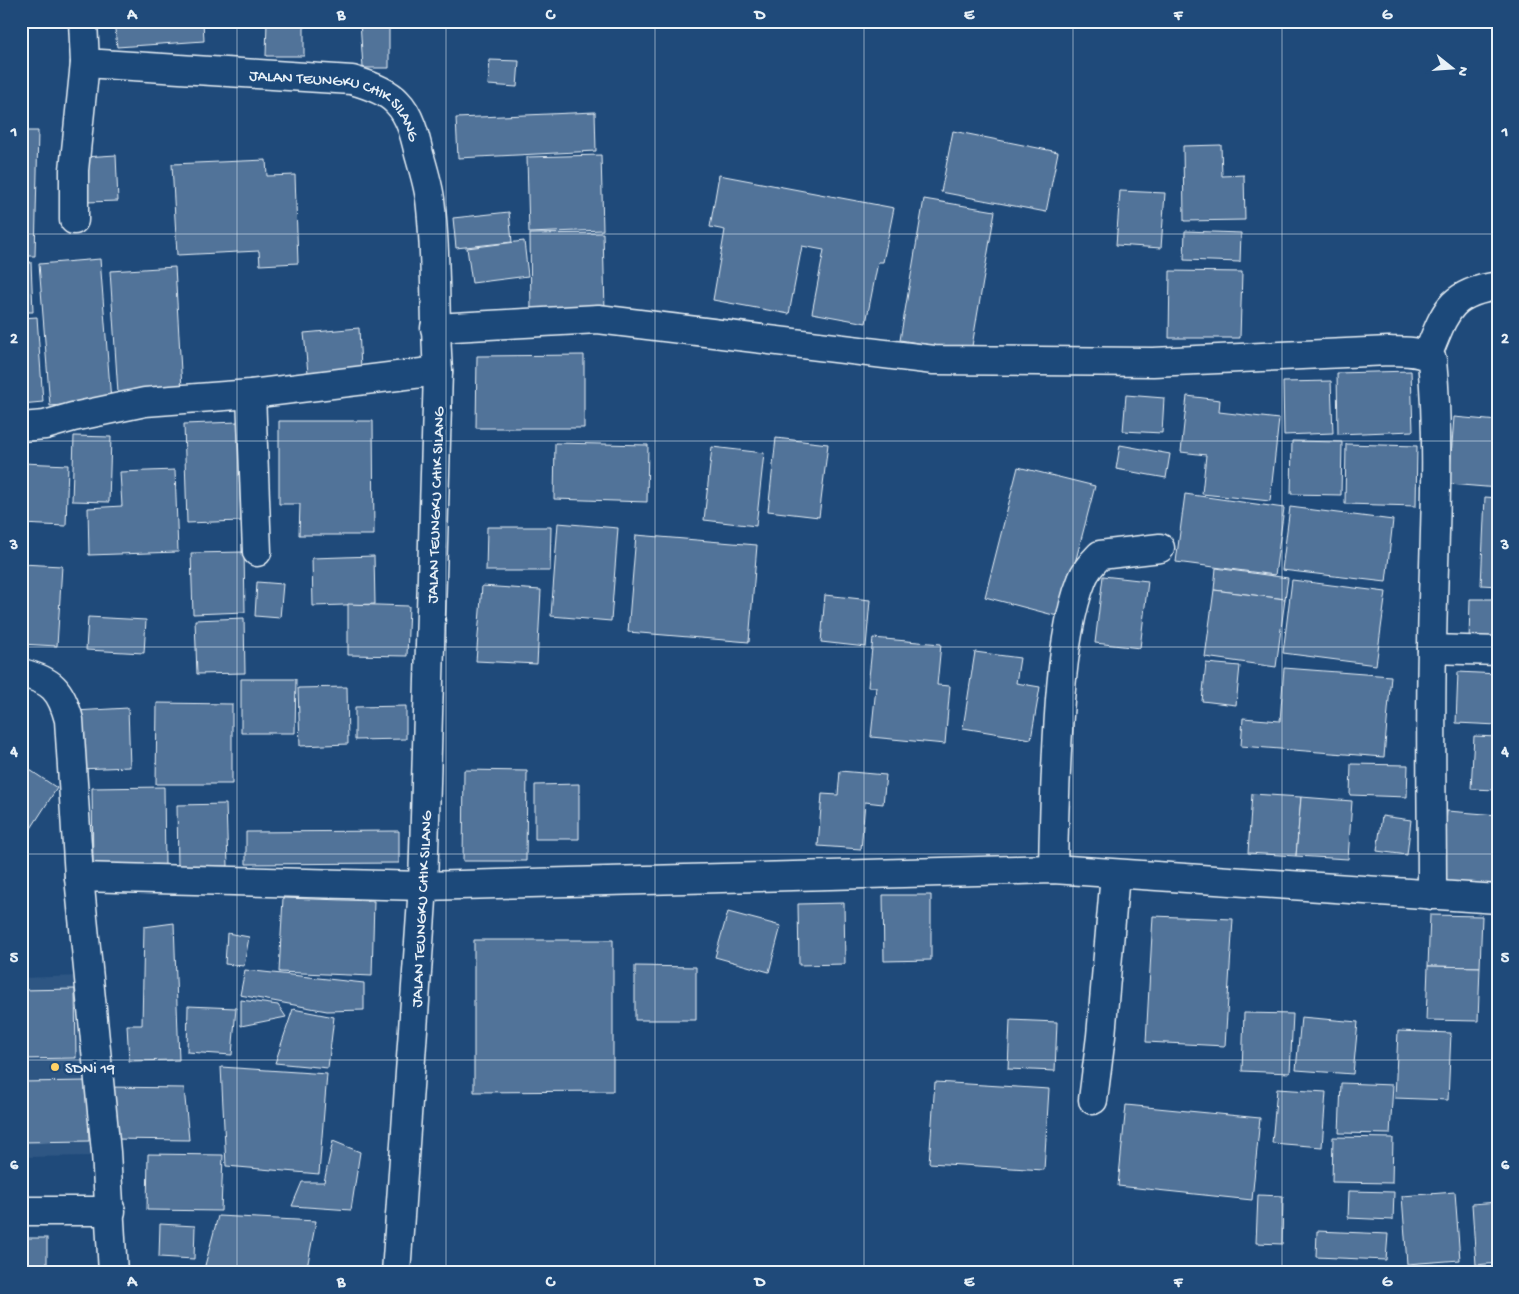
<svg xmlns="http://www.w3.org/2000/svg" width="1519" height="1294" font-family="'Gochi Hand',sans-serif">
  <style>
    .built { fill: #2e5683 }
    .building { fill: #517399; stroke: #e8f1f8 }
    .lines { fill: none; stroke-linecap: round; stroke-linejoin: round }
    .minor-casing { stroke: #e8f1f8; stroke-width: 31 }
    .tertiary-casing { stroke: #e8f1f8; stroke-width: 31 }
    .minor { stroke: #1f4a7a; stroke-width: 28 }
    .tertiary { stroke: #1f4a7a; stroke-width: 28 }
    .grid { fill: none; stroke: #e8f1f8; stroke-width: 1; stroke-opacity: 0.55 }
    .poi-dot { fill: #ffd166; stroke: #1f4a7a; stroke-width: 2 }
    .labels { text-anchor: middle; stroke-width: 5; stroke-linejoin: round; paint-order: stroke }
    .street-label { font-size: 16px; fill: #e8f1f8; stroke: #1f4a7a }
    .poi-label { font-size: 16px; fill: #e8f1f8; stroke: #1f4a7a; text-anchor: start }
    .neatline { fill: none; stroke: #e8f1f8; stroke-width: 2 }
    .grid-label { font-size: 16px; text-anchor: middle; font-weight: bold; fill: #e8f1f8 }
  </style>
  <rect width="100%" height="100%" fill="#1f4a7a"/>
  <filter id="ink" filterUnits="userSpaceOnUse"><feTurbulence type="fractalNoise" baseFrequency=".02" numOctaves="2"/><feDisplacementMap in="SourceGraphic" scale="10" xChannelSelector="R" yChannelSelector="G"/><feConvolveMatrix kernelMatrix="1 2 1 2 8 2 1 2 1" color-interpolation-filters="sRGB"/></filter>
  <g filter="url(#ink)">
    <!-- built -->
    <polygon class="built" points="80,976 99,1156 21,1157 21,978"/>
    <!-- building -->
    <g class="building">
      <polygon points="114,21 203,21 204,41 117,47"/>
      <polygon points="267,21 304,21 304,56 266,56"/>
      <polygon points="360,21 389,21 389,68 363,68"/>
      <polygon points="421,21 457,21 421,26"/>
      <polygon points="490,60 519,61 517,87 488,85"/>
      <polygon points="595,112 596,151 458,158 456,118"/>
      <polygon points="21,131 38,131 35,256 21,256"/>
      <polygon points="953,131 1058,152 1046,212 941,192"/>
      <polygon points="1221,145 1222,176 1244,175 1245,220 1184,221 1183,146"/>
      <polygon points="116,155 118,201 86,202 84,157"/>
      <polygon points="601,155 603,230 529,233 527,157"/>
      <polygon points="266,160 267,176 295,175 298,263 260,265 259,251 177,255 172,164"/>
      <polygon points="719,175 894,208 883,262 878,262 866,323 812,313 824,250 802,246 789,314 713,300 725,230 710,227"/>
      <polygon points="1120,191 1165,193 1161,248 1116,245"/>
      <polygon points="924,199 995,211 971,352 900,340"/>
      <polygon points="509,212 512,242 456,248 453,218"/>
      <polygon points="1185,231 1241,233 1240,262 1184,260"/>
      <polygon points="603,233 605,311 531,312 530,234"/>
      <polygon points="524,241 528,276 472,283 467,248"/>
      <polygon points="100,259 111,401 50,406 39,264"/>
      <polygon points="31,262 33,312 21,312 21,263"/>
      <polygon points="175,267 182,389 118,393 110,271"/>
      <polygon points="1170,271 1242,272 1240,338 1169,338"/>
      <polygon points="37,317 43,402 21,404 21,318"/>
      <polygon points="359,328 361,369 308,373 304,333"/>
      <polygon points="584,355 584,428 476,428 477,356"/>
      <polygon points="1411,371 1413,431 1338,434 1337,373"/>
      <polygon points="1331,381 1333,433 1284,435 1283,382"/>
      <polygon points="1126,395 1164,398 1162,433 1123,431"/>
      <polygon points="1187,396 1220,400 1219,412 1279,419 1270,501 1202,494 1206,455 1181,452"/>
      <polygon points="1454,417 1498,421 1498,488 1449,484"/>
      <polygon points="279,421 373,421 374,535 299,535 300,504 279,504"/>
      <polygon points="238,422 241,521 187,523 184,424"/>
      <polygon points="74,436 111,437 109,502 72,501"/>
      <polygon points="776,438 828,444 819,517 768,511"/>
      <polygon points="1292,441 1342,442 1341,495 1291,494"/>
      <polygon points="555,443 648,445 647,502 554,499"/>
      <polygon points="1346,444 1417,446 1416,506 1345,504"/>
      <polygon points="1120,445 1170,454 1166,478 1116,469"/>
      <polygon points="712,447 764,453 756,526 704,520"/>
      <polygon points="23,463 68,465 66,526 21,524"/>
      <polygon points="1018,467 1095,486 1061,617 985,597"/>
      <polygon points="175,470 178,552 89,555 88,508 122,506 120,472"/>
      <polygon points="1185,494 1284,508 1275,575 1176,562"/>
      <polygon points="1485,497 1498,498 1498,586 1481,585"/>
      <polygon points="1290,507 1393,520 1386,582 1282,570"/>
      <polygon points="558,523 618,528 611,621 551,616"/>
      <polygon points="487,527 551,527 550,571 486,571"/>
      <polygon points="636,535 757,545 749,642 628,632"/>
      <polygon points="244,552 245,612 193,614 191,553"/>
      <polygon points="374,556 375,604 313,606 312,558"/>
      <polygon points="21,564 62,566 57,646 21,644"/>
      <polygon points="1216,568 1288,578 1285,599 1214,590"/>
      <polygon points="1103,576 1148,581 1140,648 1095,643"/>
      <polygon points="1292,580 1386,592 1376,665 1283,653"/>
      <polygon points="257,582 283,584 280,618 255,616"/>
      <polygon points="482,586 541,590 537,664 476,661"/>
      <polygon points="1214,590 1285,599 1276,667 1205,657"/>
      <polygon points="825,595 870,600 866,647 821,642"/>
      <polygon points="1470,599 1498,599 1498,642 1469,642"/>
      <polygon points="348,604 409,606 407,656 348,655"/>
      <polygon points="88,617 146,620 144,653 86,650"/>
      <polygon points="244,618 245,673 197,674 195,620"/>
      <polygon points="873,638 941,644 937,685 950,686 945,744 871,737 876,687 868,687"/>
      <polygon points="975,652 1020,658 1016,683 1040,687 1031,739 963,728"/>
      <polygon points="1206,663 1240,666 1236,705 1202,701"/>
      <polygon points="1284,668 1391,676 1384,757 1241,746 1243,718 1280,721"/>
      <polygon points="1458,672 1498,674 1498,725 1456,723"/>
      <polygon points="241,679 296,679 295,733 241,733"/>
      <polygon points="347,687 348,744 300,746 298,688"/>
      <polygon points="157,703 232,704 232,784 156,784"/>
      <polygon points="406,706 406,739 355,740 355,707"/>
      <polygon points="128,708 130,767 78,769 75,711"/>
      <polygon points="1474,736 1498,737 1498,790 1471,789"/>
      <polygon points="21,764 57,788 21,844"/>
      <polygon points="1351,764 1408,765 1407,797 1350,795"/>
      <polygon points="464,770 527,771 526,861 463,861"/>
      <polygon points="840,771 886,775 883,804 865,802 861,849 818,846 822,794 838,795"/>
      <polygon points="579,784 579,839 535,839 535,785"/>
      <polygon points="164,787 165,867 93,868 92,788"/>
      <polygon points="1252,794 1301,797 1296,856 1248,853"/>
      <polygon points="1301,797 1352,801 1348,859 1296,856"/>
      <polygon points="226,804 228,866 178,867 177,805"/>
      <polygon points="1447,811 1498,815 1496,897 1441,892"/>
      <polygon points="1382,816 1411,820 1407,855 1377,851"/>
      <polygon points="399,831 399,863 246,864 246,832"/>
      <polygon points="883,895 931,895 931,960 884,961"/>
      <polygon points="283,898 374,901 372,976 279,972"/>
      <polygon points="844,903 845,964 799,965 798,904"/>
      <polygon points="728,912 781,926 769,972 715,957"/>
      <polygon points="1430,915 1482,916 1480,967 1428,966"/>
      <polygon points="1153,916 1233,919 1225,1046 1146,1042"/>
      <polygon points="174,923 179,1060 129,1061 127,1025 142,1025 144,927"/>
      <polygon points="227,933 249,937 244,966 225,964"/>
      <polygon points="474,940 613,940 613,1091 474,1092"/>
      <polygon points="635,966 696,967 696,1020 635,1020"/>
      <polygon points="1428,966 1480,967 1478,1021 1426,1020"/>
      <polygon points="245,970 364,983 364,1010 327,1011 240,995"/>
      <polygon points="75,989 76,1058 21,1059 21,990"/>
      <polygon points="241,1000 278,1005 286,1017 241,1026"/>
      <polygon points="188,1006 236,1008 232,1055 187,1052"/>
      <polygon points="293,1009 334,1017 328,1068 275,1063"/>
      <polygon points="1244,1013 1293,1014 1290,1073 1242,1071"/>
      <polygon points="1301,1017 1358,1022 1353,1074 1296,1070"/>
      <polygon points="1010,1020 1057,1022 1055,1071 1008,1069"/>
      <polygon points="1398,1031 1451,1033 1448,1100 1395,1098"/>
      <polygon points="221,1067 327,1074 319,1174 226,1166"/>
      <polygon points="88,1081 89,1141 21,1142 21,1082"/>
      <polygon points="935,1082 1049,1089 1044,1170 929,1163"/>
      <polygon points="1341,1083 1393,1085 1390,1134 1339,1133"/>
      <polygon points="106,1087 184,1088 189,1140 112,1139"/>
      <polygon points="1277,1089 1326,1092 1322,1147 1272,1143"/>
      <polygon points="1126,1105 1260,1118 1252,1200 1118,1186"/>
      <polygon points="1333,1137 1393,1138 1392,1183 1332,1182"/>
      <polygon points="333,1141 360,1152 351,1210 292,1206 302,1182 324,1182"/>
      <polygon points="148,1154 223,1155 221,1211 147,1210"/>
      <polygon points="1349,1191 1394,1192 1393,1220 1348,1218"/>
      <polygon points="1455,1192 1460,1260 1407,1264 1402,1196"/>
      <polygon points="1258,1195 1283,1196 1282,1244 1256,1243"/>
      <polygon points="1498,1202 1498,1263 1476,1265 1472,1204"/>
      <polygon points="218,1216 316,1221 306,1273 203,1273"/>
      <polygon points="160,1224 195,1226 194,1259 159,1257"/>
      <polygon points="1317,1231 1388,1234 1386,1260 1316,1257"/>
      <rect x="21" y="1238" width="26" height="35"/>
    </g>
    <g class="lines">
      <!-- minor casing -->
      <g class="minor-casing">
        <g id="minor">
          <polyline points="74,220 74,170 85,63"/>
          <path d="M435,328L598,319L934,360L1153,362L1389,351C1403,352 1421,350 1432,360C1441,456 1433,552 1432,648C1430,730 1432,812 1432,895"/>
          <path d="M1427,356C1445,314 1447,293 1498,286"/>
          <polyline points="251,394 257,552"/>
          <polyline points="21,427 45,425 73,417 145,402 251,394 438,371"/>
          <polyline points="1432,649 1498,651"/>
          <path d="M21,673C52,680 61,690 69,720L79,877"/>
          <path d="M1053,869C1054,812 1056,756 1060,700C1063,662 1068,615 1082,580C1085,571 1093,562 1100,555L1160,548"/>
          <polyline points="1093,1100 1101,1036 1115,874"/>
          <polyline points="21,1211 111,1211"/>
          <polyline points="113,1273 106,1152 79,877 423,886 1053,869 1498,899"/>
        </g>
      </g>
      <!-- tertiary casing -->
      <g class="tertiary-casing">
        <g id="tertiary">
          <path id="s1" d="M83,21L85,63L352,80C366,84 387,91 397,102C410,115 415,136 419,154C423,168 428,184 430,199C437,256 434,314 438,371L423,886L396,1273"/>
        </g>
      </g>
      <!-- minor -->
      <use href="#minor" class="minor"/>
      <!-- tertiary -->
      <use href="#tertiary" class="tertiary"/>
    </g>
  </g>
  <!-- grid -->
  <path class="grid" d="M237,21V1273M446,21V1273M655,21V1273M864,21V1273M1073,21V1273M1282,21V1273M21,234H1498M21,441H1498M21,647H1498M21,854H1498M21,1060H1498"/>
  <!-- markers -->
  <circle class="poi-dot" cx="55" cy="1067" r="5"/>
  <g class="labels">
    <!-- street labels -->
    <g class="street-label">
      <text dy="6" stroke="none"><textPath href="#s1" startOffset="305">JALAN TEUNGKU CHIK SILANG</textPath></text>
      <text transform="translate(434 505) rotate(-88)" y="6">JALAN TEUNGKU CHIK SILANG</text>
      <text transform="translate(420 909) rotate(-87)" y="6">JALAN TEUNGKU CHIK SILANG</text>
    </g>
    <!-- poi labels -->
    <g class="poi-label">
      <text x="65" y="1073">SDNi 19</text>
    </g>
  </g>
  <!-- margin -->
  <rect width="1519" height="1294" fill="none" stroke="#1f4a7a" stroke-width="55"/>
  <!-- north arrow -->
  <g transform="translate(1452 68) rotate(107)" stroke="#1f4a7a" stroke-width="4" paint-order="stroke">
  <path d="M0-4L9 19L0 12L-9 19Z" fill="#e8f1f8"/>
  <text y="-8" font-size="14" font-weight="bold" text-anchor="middle" fill="#e8f1f8">N</text>
  </g>
  <rect x="28" y="28" width="1464" height="1238" class="neatline"/>
  <g class="grid-label">
    <text x="132" y="19">A</text>
    <text x="341" y="19">B</text>
    <text x="550" y="19">C</text>
    <text x="760" y="19">D</text>
    <text x="969" y="19">E</text>
    <text x="1178" y="19">F</text>
    <text x="1387" y="19">G</text>
    <text x="14" y="136">1</text>
    <text x="1505" y="136">1</text>
    <text x="14" y="343">2</text>
    <text x="1505" y="343">2</text>
    <text x="14" y="549">3</text>
    <text x="1505" y="549">3</text>
    <text x="14" y="756">4</text>
    <text x="1505" y="756">4</text>
    <text x="14" y="962">5</text>
    <text x="1505" y="962">5</text>
    <text x="14" y="1169">6</text>
    <text x="1505" y="1169">6</text>
    <text x="132" y="1286">A</text>
    <text x="341" y="1286">B</text>
    <text x="550" y="1286">C</text>
    <text x="760" y="1286">D</text>
    <text x="969" y="1286">E</text>
    <text x="1178" y="1286">F</text>
    <text x="1387" y="1286">G</text>
  </g>
</svg>
